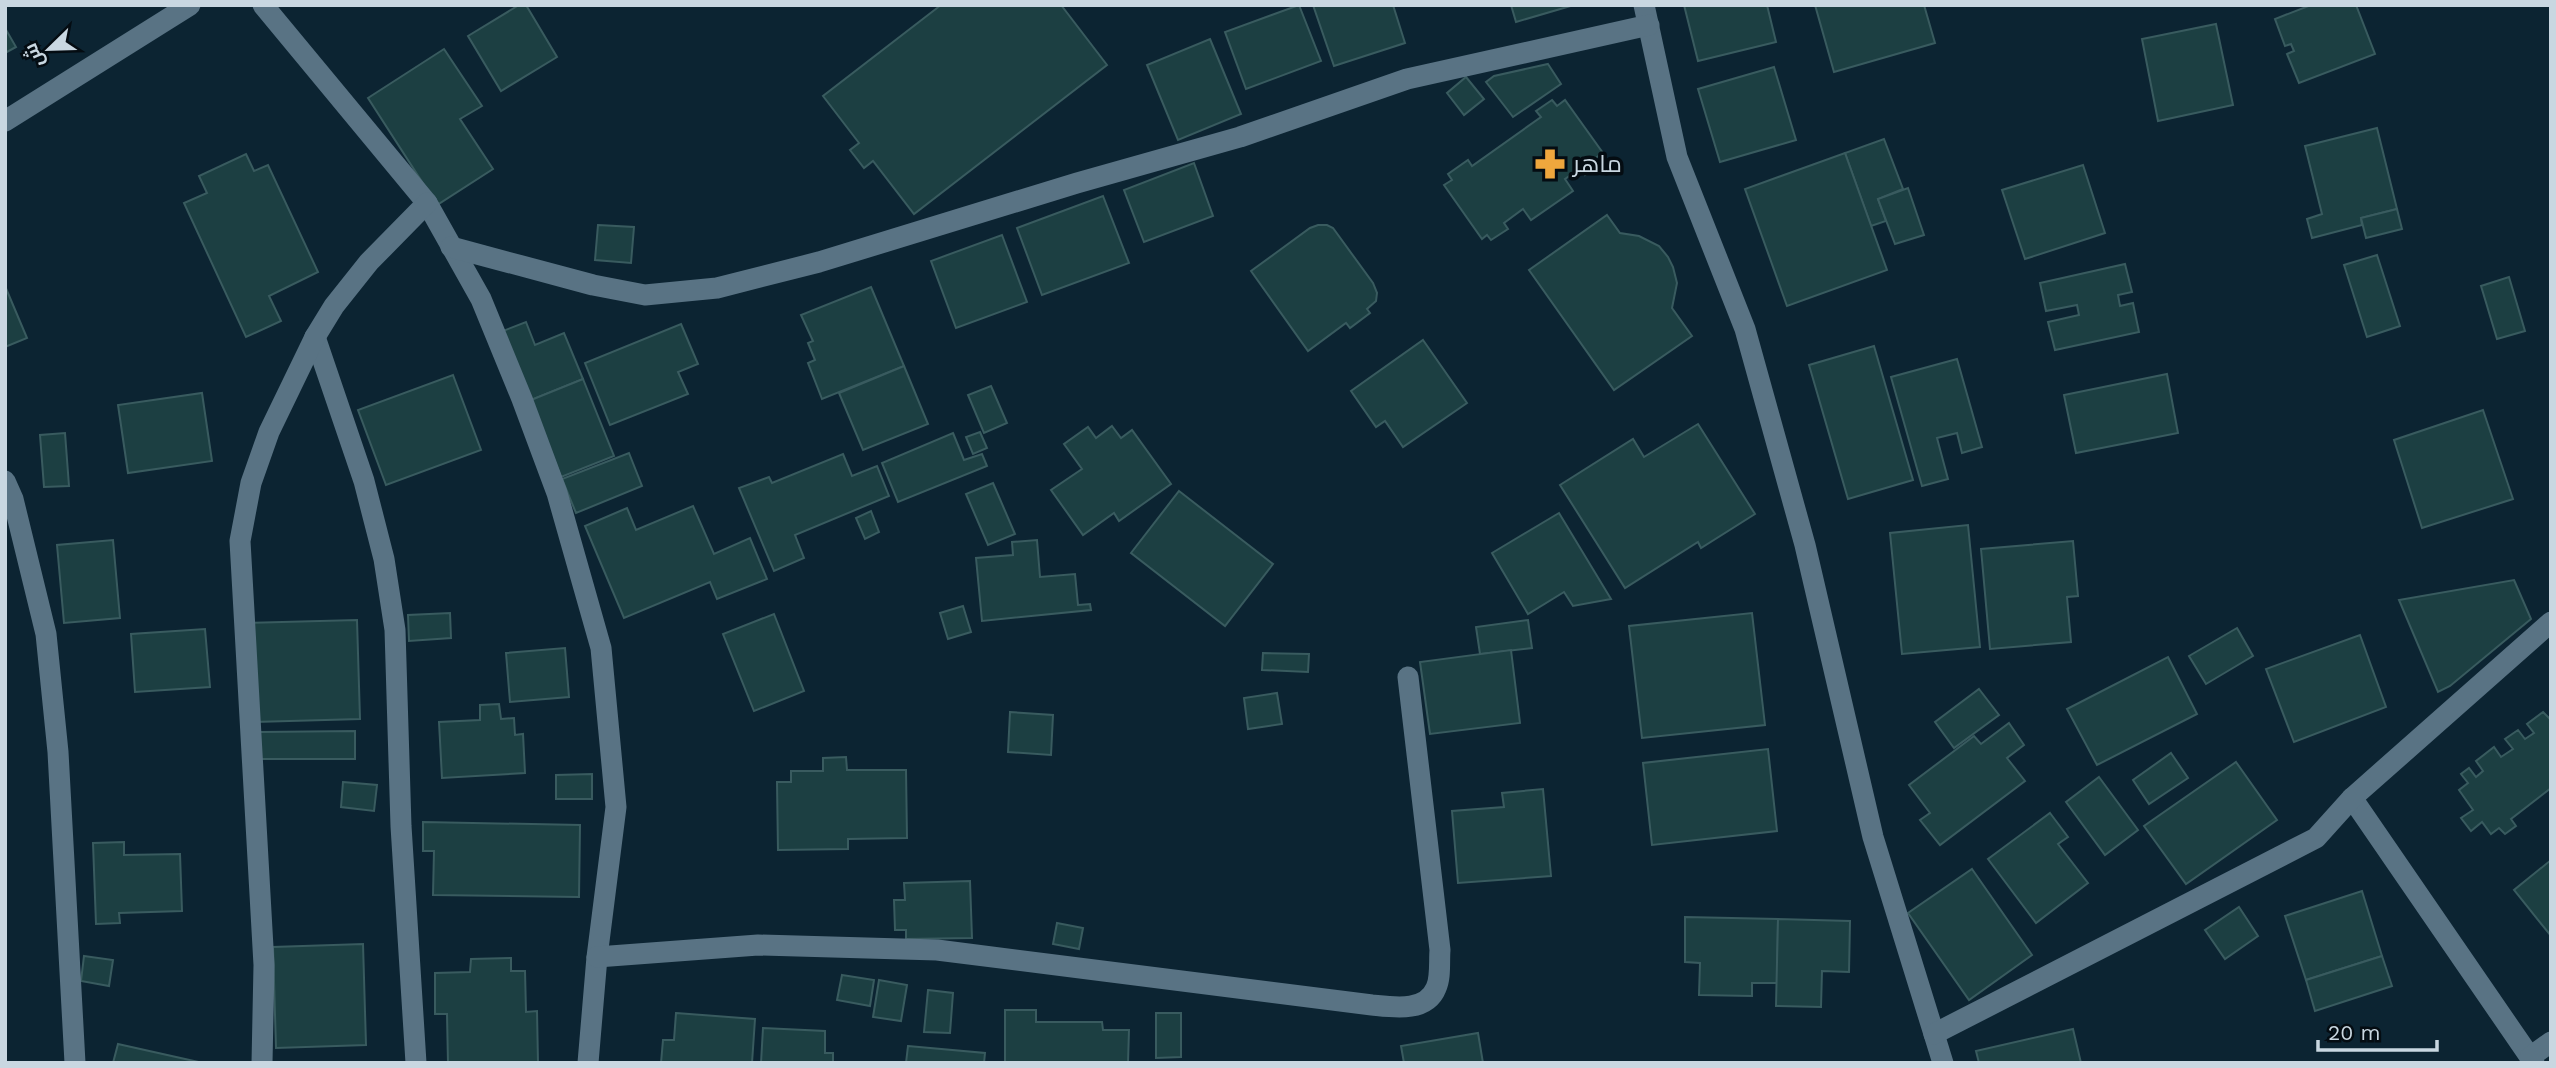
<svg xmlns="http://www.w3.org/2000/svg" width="2556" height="1068" font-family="'Work Sans',Cairo,sans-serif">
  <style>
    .building { fill: #1c3f42; stroke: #395b5f; stroke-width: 2 }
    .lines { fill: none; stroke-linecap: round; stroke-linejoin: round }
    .minor { stroke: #597384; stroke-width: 21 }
    .labels { text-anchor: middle; stroke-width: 7; stroke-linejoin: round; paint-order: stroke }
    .poi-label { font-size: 24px; fill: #c9d7e1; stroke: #040c12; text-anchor: start }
  </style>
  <rect width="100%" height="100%" fill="#0c2432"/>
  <!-- building -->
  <g class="building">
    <polygon points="519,5 526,5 557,57 501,91 468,36"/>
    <polygon points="941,5 1061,5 1107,65 914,214 873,161 864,168 850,150 859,143 823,96"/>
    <polygon points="1299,5 1321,61 1246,89 1225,32"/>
    <polygon points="1313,5 1393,5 1405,43 1334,66"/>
    <polygon points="1511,5 1574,5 1516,22"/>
    <polygon points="1684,5 1767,5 1776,42 1698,61"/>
    <polygon points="1815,5 1924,5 1935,43 1834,72"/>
    <polygon points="2311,5 2356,5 2375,54 2299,83 2287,54 2294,51 2291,44 2285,46 2275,19"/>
    <polygon points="2216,24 2233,105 2158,121 2142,39"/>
    <polygon points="5,28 16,47 5,53"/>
    <polygon points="1210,39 1241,114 1178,140 1147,65"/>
    <polygon points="444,49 482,106 460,119 493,169 437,205 368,98"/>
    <polygon points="1548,64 1561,84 1513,117 1486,82 1494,76"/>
    <polygon points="1774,67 1796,140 1720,162 1698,89"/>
    <polygon points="1466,77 1484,99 1464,115 1447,93"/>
    <polygon points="1552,100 1557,106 1565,100 1603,153 1594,159 1598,165 1585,175 1581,168 1565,179 1573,191 1531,220 1523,209 1504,223 1508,229 1491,240 1487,235 1482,239 1444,185 1452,180 1448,174 1468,160 1472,166 1541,117 1536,111"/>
    <polygon points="2377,128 2397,209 2361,218 2362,225 2312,238 2307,219 2322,214 2305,146"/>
    <polygon points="1884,139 1903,189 1878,199 1886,221 1871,226 1845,153"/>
    <polygon points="1845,153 1887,270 1787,306 1745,189"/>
    <polygon points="246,154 254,171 268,165 318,272 269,296 281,321 246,337 184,203 207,193 199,176"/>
    <polygon points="1194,163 1213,216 1144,242 1124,190"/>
    <polygon points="2083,165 2105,233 2025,259 2002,190"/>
    <polygon points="1908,188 1924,235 1895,244 1878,199"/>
    <polygon points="1103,196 1129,263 1042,295 1017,228"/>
    <polygon points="2397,209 2402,229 2366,238 2361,218"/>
    <polygon points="1607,215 1620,233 1639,236 1659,246 1668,257 1673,267 1677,283 1672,308 1692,336 1614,390 1529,270"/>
    <polygon points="598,225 634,227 631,263 595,260"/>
    <polygon points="1318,225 1327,225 1333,228 1373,283 1377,293 1376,301 1367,309 1370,313 1350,328 1346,323 1308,351 1251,271 1310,228"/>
    <polygon points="1002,235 1027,302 956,328 931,261"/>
    <polygon points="2377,255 2400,326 2367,337 2344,265"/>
    <polygon points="2125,264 2132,292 2118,295 2120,306 2133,303 2139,332 2055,350 2048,322 2079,315 2077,305 2046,311 2040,283"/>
    <polygon points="2509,277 2525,331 2497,339 2481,286"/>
    <polygon points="5,286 27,338 5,347"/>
    <polygon points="871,287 904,366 822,399 808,363 815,360 808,343 813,341 801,315"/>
    <polygon points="526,322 535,345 564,333 583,379 531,400 503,331"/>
    <polygon points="681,324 698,364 678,372 688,394 610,425 585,363"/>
    <polygon points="1423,340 1467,403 1403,447 1385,421 1376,427 1351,391"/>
    <polygon points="1874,346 1913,480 1848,499 1809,365"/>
    <polygon points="1957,359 1982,447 1962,453 1957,433 1937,438 1948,479 1922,486 1891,377"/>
    <polygon points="904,366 928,424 863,450 839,393"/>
    <polygon points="2167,374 2178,433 2076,453 2064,395"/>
    <polygon points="453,375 481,450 386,485 358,410"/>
    <polygon points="583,379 614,456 561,477 531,400"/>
    <polygon points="991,386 1007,423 984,433 968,395"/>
    <polygon points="202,393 212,461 128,473 118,405"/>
    <polygon points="2483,410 2513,499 2422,528 2394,440"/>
    <polygon points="1698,424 1755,514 1701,548 1698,542 1625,588 1560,485 1633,439 1644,457"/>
    <polygon points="1112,426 1121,438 1132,430 1171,484 1119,521 1114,513 1083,535 1051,490 1082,469 1064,444 1088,427 1096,438"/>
    <polygon points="980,432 987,448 973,454 966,437"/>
    <polygon points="65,433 69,486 44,487 40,435"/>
    <polygon points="953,433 964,460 982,454 987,466 898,502 882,463"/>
    <polygon points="629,453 642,486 576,513 562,479"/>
    <polygon points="843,454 852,476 877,466 889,496 795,535 804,558 774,571 739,488 769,477 772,483"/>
    <polygon points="993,483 1015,534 988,545 966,494"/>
    <polygon points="1179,491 1273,564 1225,626 1131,553"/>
    <polygon points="693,506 714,554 750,538 767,579 717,599 710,582 624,618 585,526 627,508 636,530"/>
    <polygon points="871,511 879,532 865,539 856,518"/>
    <polygon points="1559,513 1611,599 1573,606 1564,592 1528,614 1492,553"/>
    <polygon points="1968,525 1980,647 1902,654 1890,533"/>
    <polygon points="113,540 120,618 64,623 57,545"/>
    <polygon points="1037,540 1040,577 1075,574 1078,605 1090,604 1091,610 982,621 976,558 1013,555 1012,542"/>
    <polygon points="2073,541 2078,596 2067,597 2071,642 1990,649 1981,549"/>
    <polygon points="2514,580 2531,619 2450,686 2438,692 2399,600"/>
    <polygon points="963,606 971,632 948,639 940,613"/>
    <polygon points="450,613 451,638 409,641 408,615"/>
    <polygon points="1752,613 1765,725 1642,738 1629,626"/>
    <polygon points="774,614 804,691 754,711 723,634"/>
    <polygon points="357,620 360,719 251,722 248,623"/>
    <polygon points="1528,620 1532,648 1480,654 1476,627"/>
    <polygon points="2237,628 2253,656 2206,684 2189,656"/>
    <polygon points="205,629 210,687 135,692 131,634"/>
    <polygon points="2360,635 2386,707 2294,742 2266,669"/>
    <polygon points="565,648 569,697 510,702 506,653"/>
    <polygon points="1511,650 1520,723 1430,734 1420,662"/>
    <polygon points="1263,653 1309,654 1308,672 1262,670"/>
    <polygon points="2168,657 2197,714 2097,765 2067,709"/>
    <polygon points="1979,689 1999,715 1954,748 1935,722"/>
    <polygon points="1277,693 1282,724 1248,729 1244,698"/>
    <polygon points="499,704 501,719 514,718 515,735 523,734 525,773 442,778 439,722 480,720 480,705"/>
    <polygon points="1010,712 1053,715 1051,755 1008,752"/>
    <polygon points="2543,712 2551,720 2551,788 2511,819 2516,826 2505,834 2499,828 2491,834 2482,822 2471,831 2461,818 2473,810 2459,790 2468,783 2461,774 2469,768 2476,777 2483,771 2476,761 2494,747 2501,757 2513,749 2505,739 2518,730 2525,739 2534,733 2527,724"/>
    <polygon points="2009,723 2024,745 2007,758 2025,781 1940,845 1920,820 1930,813 1909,785 1974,736 1981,744"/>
    <polygon points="355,731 355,759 260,759 260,732"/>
    <polygon points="1768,749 1777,831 1652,845 1643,763"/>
    <polygon points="2171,753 2188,778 2149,804 2133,780"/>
    <polygon points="846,757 847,770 906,770 907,838 848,839 848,849 778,850 777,782 791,782 791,771 823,771 823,758"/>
    <polygon points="2236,762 2277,820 2186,884 2144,826"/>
    <polygon points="592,774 592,799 556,799 556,775"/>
    <polygon points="2099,777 2138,830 2105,855 2066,802"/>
    <polygon points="343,782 377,785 374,811 341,807"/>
    <polygon points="1543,789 1551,876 1458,883 1452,811 1504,807 1502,793"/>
    <polygon points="2050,813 2068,837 2058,844 2088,883 2036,923 1988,859"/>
    <polygon points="423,822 580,825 579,897 433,895 434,851 423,851"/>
    <polygon points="124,842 124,855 180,854 182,911 119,913 120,923 96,924 93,843"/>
    <polygon points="2551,860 2551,936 2514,890"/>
    <polygon points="1972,869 2032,955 1969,1000 1908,913"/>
    <polygon points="970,881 972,938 906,939 906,930 895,930 894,900 905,900 904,883"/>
    <polygon points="2362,891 2382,956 2306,980 2285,916"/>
    <polygon points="2239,907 2258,936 2225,959 2205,930"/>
    <polygon points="1685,917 1778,919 1777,983 1752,983 1752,996 1699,995 1700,963 1685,962"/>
    <polygon points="1778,919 1850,921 1849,972 1822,971 1821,1007 1776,1006"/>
    <polygon points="1057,923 1083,928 1079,949 1053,944"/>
    <polygon points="363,944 366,1045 276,1048 273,947"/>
    <polygon points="84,956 113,960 109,986 81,981"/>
    <polygon points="2382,956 2392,986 2315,1011 2306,980"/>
    <polygon points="511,958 511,971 525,971 526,1012 537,1011 538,1063 448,1063 447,1014 435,1014 435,973 470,972 471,959"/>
    <polygon points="842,975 874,980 870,1006 837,1000"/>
    <polygon points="879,980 907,985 901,1021 873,1017"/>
    <polygon points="928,990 953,993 950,1033 924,1032"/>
    <polygon points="1005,1010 1036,1010 1036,1022 1102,1022 1103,1030 1129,1030 1128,1063 1005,1063"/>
    <polygon points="676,1013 755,1019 752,1063 661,1063 663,1040 674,1040"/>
    <polygon points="1156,1013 1181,1013 1181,1057 1156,1058"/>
    <polygon points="763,1028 825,1031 825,1053 833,1053 833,1063 761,1063"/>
    <polygon points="2073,1029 2081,1063 1979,1063 1976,1051"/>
    <polygon points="1478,1033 1483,1063 1404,1063 1401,1046"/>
    <polygon points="118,1044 203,1063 113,1063"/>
    <polygon points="908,1046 985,1053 984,1063 906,1063"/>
  </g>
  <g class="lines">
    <!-- minor -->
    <g class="minor">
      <polyline points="263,5 427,203 481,299 522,399 557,493 601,648 616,807 597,957 588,1063"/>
      <polyline points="1644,5 1677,157 1745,329 1805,545 1873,837 1943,1063"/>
      <polyline points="5,121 190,5"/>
      <polyline points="451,247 593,285 645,295 717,288 819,262 1077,183 1240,137 1407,79 1649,25"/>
      <polyline points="315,337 364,481 384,559 395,630 401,826 416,1063"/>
      <polyline points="5,481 13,499 46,634 58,752 75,1063"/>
      <polyline points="2352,798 2534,1063"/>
      <path d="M597,957L758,945L937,950L1372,1005C1392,1007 1426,1013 1436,988C1441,978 1439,961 1440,950L1408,677"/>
      <polyline points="1934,1034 2316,838 2352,798 2551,622"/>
      <polyline points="2530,1057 2551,1042"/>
      <polyline points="262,1063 264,965 240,541 251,483 269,432 315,337 334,306 369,262 427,203"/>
    </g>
  </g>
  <!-- icons -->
  <defs>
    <g id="pharmacy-bare" transform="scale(2.415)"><path d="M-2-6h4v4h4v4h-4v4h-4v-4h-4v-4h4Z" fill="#efa73d" stroke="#040c12" stroke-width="2.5" paint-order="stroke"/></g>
  </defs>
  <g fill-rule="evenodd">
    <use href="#pharmacy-bare" x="1550" y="164"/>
  </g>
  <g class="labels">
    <!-- poi labels -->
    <g class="poi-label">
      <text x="1573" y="172">ماهر</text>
    </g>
  </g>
  <!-- border -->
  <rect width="2556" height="1068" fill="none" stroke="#c9d7e1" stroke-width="14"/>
  <!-- north arrow -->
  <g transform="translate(49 49) rotate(247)" stroke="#040c12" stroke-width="5" paint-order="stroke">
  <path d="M0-5L12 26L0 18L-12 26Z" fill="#c9d7e1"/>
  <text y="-10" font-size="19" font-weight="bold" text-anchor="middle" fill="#c9d7e1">ش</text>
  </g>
  <!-- scale -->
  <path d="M2318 1040v10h119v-10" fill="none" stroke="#c9d7e1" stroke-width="3.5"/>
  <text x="2328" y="1040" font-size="21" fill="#c9d7e1" stroke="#040c12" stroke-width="5" paint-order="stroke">20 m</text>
</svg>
